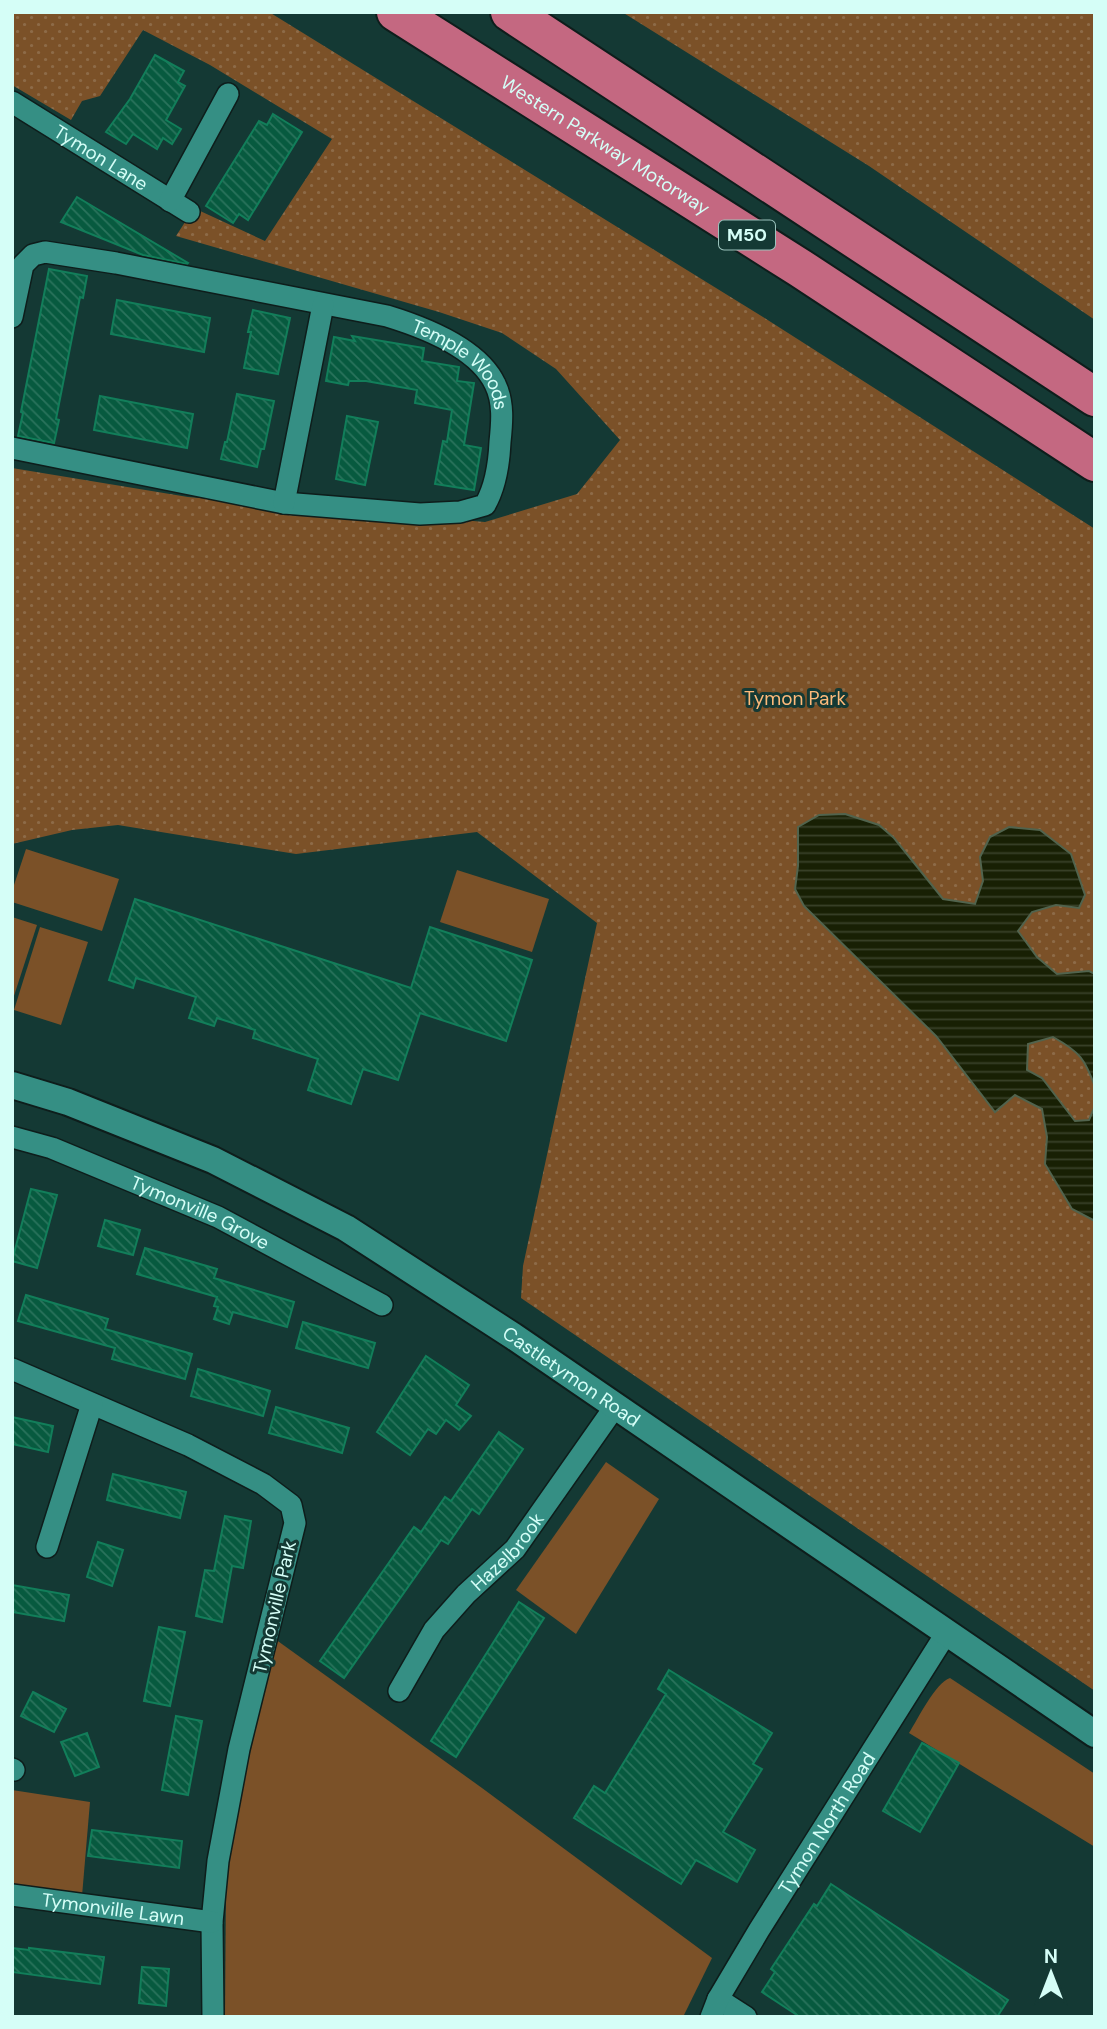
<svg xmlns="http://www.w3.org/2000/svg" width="1107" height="2029" font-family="'DM Sans',sans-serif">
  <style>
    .grass { fill: #7b5128 }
    .park { fill: url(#park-dots) }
    .water { fill: url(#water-rules); stroke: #51634d; stroke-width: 2 }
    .building { fill: url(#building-back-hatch); stroke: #127e5a; stroke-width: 2 }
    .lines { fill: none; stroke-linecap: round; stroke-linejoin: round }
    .minor-casing { stroke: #0e1d1b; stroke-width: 24 }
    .tertiary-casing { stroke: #0e1d1b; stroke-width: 30 }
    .motorway-casing { stroke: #0e1d1b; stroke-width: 42 }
    .minor { stroke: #358f84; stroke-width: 21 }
    .tertiary { stroke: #358f84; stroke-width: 26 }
    .motorway { stroke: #c46881; stroke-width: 38 }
    .labels { text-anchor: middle; stroke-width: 6; stroke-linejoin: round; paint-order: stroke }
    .shield { fill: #143934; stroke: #9bc3bc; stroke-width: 2 }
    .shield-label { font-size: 18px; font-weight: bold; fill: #d5fef7 }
    .street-label { font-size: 19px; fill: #d5fef7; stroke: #143934 }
    .park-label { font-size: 19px; fill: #fdba7b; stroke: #143934 }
  </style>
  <defs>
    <pattern id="park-dots" width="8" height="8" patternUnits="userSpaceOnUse" patternTransform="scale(1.75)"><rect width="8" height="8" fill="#7b5128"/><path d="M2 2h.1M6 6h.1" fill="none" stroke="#8d6b48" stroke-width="1.8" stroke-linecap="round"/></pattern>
    <pattern id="water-rules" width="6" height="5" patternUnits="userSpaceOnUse" patternTransform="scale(1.75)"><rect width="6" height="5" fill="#182004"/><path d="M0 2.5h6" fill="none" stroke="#394129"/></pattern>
    <pattern id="building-back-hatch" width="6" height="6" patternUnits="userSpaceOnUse" patternTransform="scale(1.75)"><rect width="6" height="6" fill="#075a3f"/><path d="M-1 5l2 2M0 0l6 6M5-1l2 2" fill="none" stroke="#2a735c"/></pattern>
  </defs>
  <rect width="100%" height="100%" fill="#143934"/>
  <!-- grass -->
  <g class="grass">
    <polygon points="26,849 119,879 102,931 12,902 12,891"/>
    <polygon points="457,870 549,899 532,952 440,922"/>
    <polygon points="12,917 37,925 12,1002"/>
    <polygon points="40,927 88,942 61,1025 14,1010"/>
    <polygon points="606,1462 659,1499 576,1634 516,1590"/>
    <polygon points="275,1639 482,1788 712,1958 683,2017 225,2017 226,1879 234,1826"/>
    <path d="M950,1678L1095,1774V1847L909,1733C918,1719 935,1683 950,1678Z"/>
    <polygon points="12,1790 90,1802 82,1896 12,1885"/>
  </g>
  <!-- park -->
  <g class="park">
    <polygon points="12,12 269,12 763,317 1095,529 1095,1691 521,1298 523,1266 597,923 477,832 296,854 118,825 72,830 12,844 12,468 188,497 485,522 577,494 620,440 556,369 502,333 439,312 176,236 187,219 198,210 265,241 332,139 210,65 143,30 100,96 82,101 71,120 12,85"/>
    <polygon points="622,12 1095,12 1095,320 869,166"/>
  </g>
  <!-- water -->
  <path class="water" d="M845,814L879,825L894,838L943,899L975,904L983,881L980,857L990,837L1009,827L1040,830L1071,854L1085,895L1079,908L1056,905L1032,912L1018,931L1037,957L1057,974L1089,971L1095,974V1087C1085,1059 1080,1052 1053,1037L1028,1044L1027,1070L1042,1078L1075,1121L1089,1120L1095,1106V1221L1072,1209L1045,1164L1047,1137L1042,1109L1015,1095L995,1112L936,1036L804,906L795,889L798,866V827L819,815Z"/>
  <!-- building -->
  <g class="building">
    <polygon points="155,55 184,71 178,82 185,86 166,120 181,129 172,144 163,138 157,149 133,134 126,144 106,132 130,99"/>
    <polygon points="273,114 302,132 248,220 239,214 233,223 206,206 259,121 267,125"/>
    <polygon points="77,197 188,263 187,264 143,255 61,222"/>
    <polygon points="49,269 87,276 83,298 80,297 56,419 59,420 54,443 18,436 23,413 21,412"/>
    <polygon points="117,300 210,318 204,352 111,334"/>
    <polygon points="253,310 290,318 278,374 244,368 251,332 248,332"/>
    <polygon points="352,336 424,348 422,361 459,367 457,381 474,383 464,445 481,448 474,490 435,484 443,441 447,442 452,410 415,403 417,390 366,381 349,381 348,385 326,381 334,337 355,341"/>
    <polygon points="237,394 274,401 264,449 261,449 257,467 221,459 225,442 227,442"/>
    <polygon points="100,396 193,414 187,448 94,430"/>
    <polygon points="347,416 378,422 365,485 336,479"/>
    <polygon points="135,899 411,988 430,927 532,960 506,1041 420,1013 398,1080 363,1069 351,1104 308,1090 318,1059 253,1038 255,1030 217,1018 214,1026 189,1018 196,997 136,978 133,988 109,980"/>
    <polygon points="31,1189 57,1195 37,1268 12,1261"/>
    <polygon points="105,1220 140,1230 133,1255 98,1246"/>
    <polygon points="145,1248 217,1269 214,1278 294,1302 287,1327 233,1312 229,1324 214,1319 218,1307 214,1306 217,1297 137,1274"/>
    <polygon points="26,1295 108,1319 105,1329 192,1354 185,1379 112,1359 115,1348 18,1321"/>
    <polygon points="303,1322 375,1343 368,1368 296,1348"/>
    <polygon points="426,1356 469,1385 456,1405 471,1416 459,1430 446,1420 436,1434 428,1429 410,1455 377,1432"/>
    <polygon points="198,1369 270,1391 263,1416 191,1396"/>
    <polygon points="276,1407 349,1428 342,1453 269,1433"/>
    <polygon points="12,1417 53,1426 48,1452 12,1444"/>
    <polygon points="499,1432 523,1449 479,1514 472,1509 448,1544 441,1540 344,1678 320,1661 414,1527 421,1532 445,1497 451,1501"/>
    <polygon points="113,1474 186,1492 180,1518 107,1500"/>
    <polygon points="225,1516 251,1521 243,1568 232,1566 222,1622 196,1616 205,1570 214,1571"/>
    <polygon points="98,1542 123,1550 112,1586 87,1577"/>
    <polygon points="12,1585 69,1595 64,1621 12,1612"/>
    <polygon points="519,1602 544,1618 456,1757 431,1741"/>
    <polygon points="159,1627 185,1632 170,1706 144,1701"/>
    <polygon points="669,1670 772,1733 753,1764 762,1769 723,1832 755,1850 737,1882 696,1860 681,1884 574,1818 594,1786 605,1793 666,1694 658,1689"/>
    <polygon points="33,1692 66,1709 54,1732 21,1716"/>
    <polygon points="176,1716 202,1721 188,1795 162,1790"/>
    <polygon points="87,1733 99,1767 75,1776 61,1742"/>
    <polygon points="922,1743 959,1763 920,1832 883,1811"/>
    <polygon points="92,1830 182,1841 179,1868 88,1856"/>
    <polygon points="831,1884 1008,2000 997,2017 800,2017 762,1992 775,1972 771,1969 814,1904 817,1906"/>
    <polygon points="12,1948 29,1950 29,1948 104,1957 100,1984 12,1972"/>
    <polygon points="142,1967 169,1969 166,2006 139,2003"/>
  </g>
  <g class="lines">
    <!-- minor casing -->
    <g class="minor-casing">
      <g id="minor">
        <path id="s1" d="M12,102L189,212"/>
        <polyline points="170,201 228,94"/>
        <path id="s2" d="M12,317L23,265L33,255L45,252L116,263L387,316C423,327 478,348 495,384C504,402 502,423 500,442C499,464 496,486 485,505L460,512L420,514L284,503L12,448"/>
        <polyline points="284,503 323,305"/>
        <path id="s3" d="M12,1137L52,1148L218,1217L382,1305"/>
        <polyline points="12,1369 188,1445 263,1484 291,1505 295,1523 239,1749 218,1861 212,1922 213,2017"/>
        <polyline points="47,1547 92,1404"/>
        <path id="s4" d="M399,1691L434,1630L466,1594L515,1549L614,1408"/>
        <polyline points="12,1769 14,1770"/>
        <path id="s5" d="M12,1895L212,1922"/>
        <polyline points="718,1999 746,2017"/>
        <path id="s6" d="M711,2017L718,1999L759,1930L947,1632"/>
      </g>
    </g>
    <!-- tertiary casing -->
    <g class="tertiary-casing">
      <g id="tertiary">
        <path id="s7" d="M12,1085L68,1102L213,1160L346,1228L513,1336L1095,1734"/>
      </g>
    </g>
    <!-- motorway casing -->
    <g class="motorway-casing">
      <g id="motorway">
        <path id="s8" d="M396,12L800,268L1095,462"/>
        <polyline points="510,12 1095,397"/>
      </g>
    </g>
    <!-- minor -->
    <use href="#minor" class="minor"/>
    <!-- tertiary -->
    <use href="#tertiary" class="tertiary"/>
    <!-- motorway -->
    <use href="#motorway" class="motorway"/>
  </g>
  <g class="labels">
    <!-- shield labels -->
    <rect class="shield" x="719" y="220.5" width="56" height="29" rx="5"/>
    <g class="shield-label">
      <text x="747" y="241">M50</text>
    </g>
    <!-- street labels -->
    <g class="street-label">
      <text dy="7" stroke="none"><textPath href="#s8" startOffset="248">Western Parkway Motorway</textPath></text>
      <text dy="7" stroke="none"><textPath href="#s1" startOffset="105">Tymon Lane</textPath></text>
      <text dy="7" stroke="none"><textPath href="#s2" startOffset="520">Temple Woods</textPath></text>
      <text dy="7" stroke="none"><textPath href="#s3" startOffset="203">Tymonville Grove</textPath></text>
      <text dy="7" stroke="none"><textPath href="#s7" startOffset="634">Castletymon Road</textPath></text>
      <text dy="7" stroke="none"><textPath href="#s4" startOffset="178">Hazelbrook</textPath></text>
      <text transform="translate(274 1607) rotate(-77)" y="7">Tymonville Park</text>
      <text dy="7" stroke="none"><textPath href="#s6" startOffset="226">Tymon North Road</textPath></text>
      <text dy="7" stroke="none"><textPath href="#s5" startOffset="102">Tymonville Lawn</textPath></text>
    </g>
    <!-- park labels -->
    <g class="park-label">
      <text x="795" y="705">Tymon Park</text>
    </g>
  </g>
  <!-- border -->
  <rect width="1107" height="2029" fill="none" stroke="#d5fef7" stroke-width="28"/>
  <!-- north arrow -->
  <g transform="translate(1051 1973)" stroke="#143934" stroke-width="5" paint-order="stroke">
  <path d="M0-5L12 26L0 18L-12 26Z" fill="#d5fef7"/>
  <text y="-10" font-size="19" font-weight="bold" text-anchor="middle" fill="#d5fef7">N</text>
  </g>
</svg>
